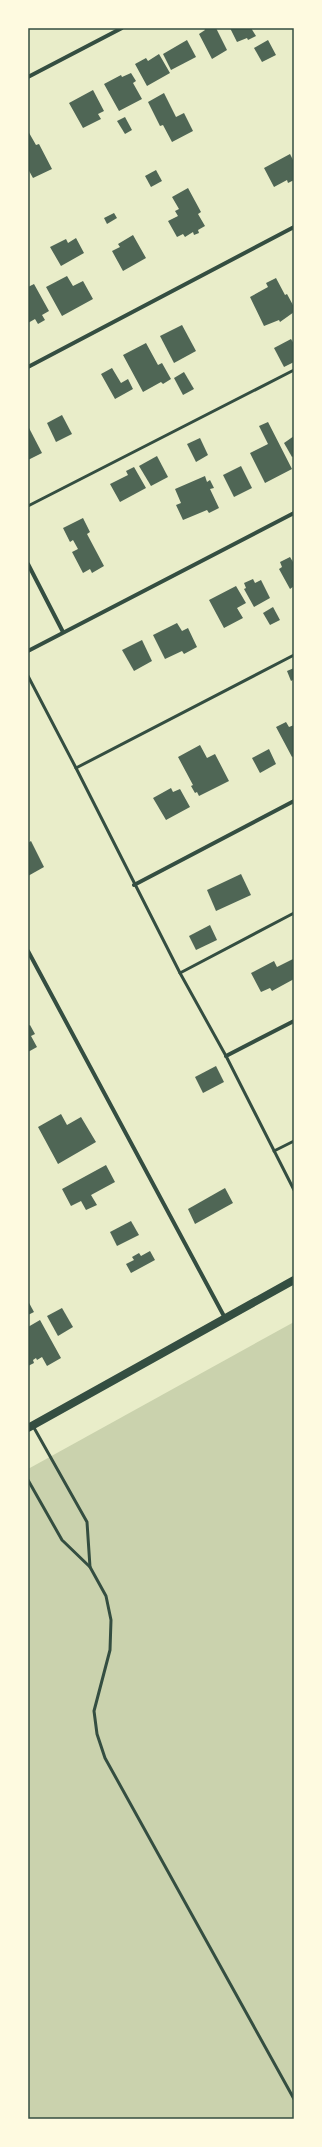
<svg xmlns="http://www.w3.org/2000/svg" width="322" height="2147" font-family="'Exo 2',sans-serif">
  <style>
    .green { fill: #cad2ad }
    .building { fill: #4f6655 }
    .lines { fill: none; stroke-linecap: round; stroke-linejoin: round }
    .service { stroke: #344e41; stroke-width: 3 }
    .minor { stroke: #344e41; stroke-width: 4 }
    .secondary { stroke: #344e41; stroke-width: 8 }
    .neatline { fill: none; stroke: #344e41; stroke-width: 1.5 }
  </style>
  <rect width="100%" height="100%" fill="#e9edc9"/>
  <!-- green -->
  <polygon class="green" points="294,1322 294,2119 28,2119 28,1469"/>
  <!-- building -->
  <g class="building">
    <polygon points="204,28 216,28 227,50 212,59 199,34 205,30"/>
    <polygon points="230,28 251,28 256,36 248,40 247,38 237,42"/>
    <polygon points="187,40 196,57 171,70 163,54"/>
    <polygon points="268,40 276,55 262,62 254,48"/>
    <polygon points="159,54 170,73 147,86 135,64 146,58 148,61"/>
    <polygon points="131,73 136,81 133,83 142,99 119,111 104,84 121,75 122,77"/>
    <polygon points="93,90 104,111 98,114 101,119 83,128 69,103"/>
    <polygon points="164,93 176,117 184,113 193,131 172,142 163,125 160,126 148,102"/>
    <polygon points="125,117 132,130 125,134 117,121"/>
    <polygon points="28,131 36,145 39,144 52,169 33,178 28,169"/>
    <polygon points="290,154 294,162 294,180 288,183 287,180 274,187 264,168"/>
    <polygon points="156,170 162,181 151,187 145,176"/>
    <polygon points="188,188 201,212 198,214 205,226 198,230 199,233 194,235 193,232 185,237 183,234 177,237 168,221 178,216 175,211 179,209 172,197"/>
    <polygon points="114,213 117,218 107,224 104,218"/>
    <polygon points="133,235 146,258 123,271 112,251 120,247 118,244"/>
    <polygon points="76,238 84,253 61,266 50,247 66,239 68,243"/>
    <polygon points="67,276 73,286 83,281 93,299 62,316 46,287"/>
    <polygon points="276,278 285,295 287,294 294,307 294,312 280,322 279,320 264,326 250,297 268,287 266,283"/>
    <polygon points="34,284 49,311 42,315 45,320 38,324 35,319 28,323 28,287"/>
    <polygon points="182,325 196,351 174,363 160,336"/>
    <polygon points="291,339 294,344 294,362 284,367 274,348"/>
    <polygon points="146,343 158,365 162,363 171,379 163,384 161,382 143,392 123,355"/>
    <polygon points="112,368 121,383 128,379 133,389 115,399 101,374"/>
    <polygon points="184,372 194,389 183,395 174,378"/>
    <polygon points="62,415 72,434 56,442 47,423"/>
    <polygon points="268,422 292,469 265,483 250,453 268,444 259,426"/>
    <polygon points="28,426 42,453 28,460"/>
    <polygon points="294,436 294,456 292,457 284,443"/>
    <polygon points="200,438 208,455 196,462 187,444"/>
    <polygon points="157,456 168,477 151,486 139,466"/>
    <polygon points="241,466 252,488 234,497 223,475"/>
    <polygon points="134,467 146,488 120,502 110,484 128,475 126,471"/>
    <polygon points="205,476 207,482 210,480 214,488 210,489 219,508 209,513 207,510 183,520 176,505 181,503 175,489"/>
    <polygon points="83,518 90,532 87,534 104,566 92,573 90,569 83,573 72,552 78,549 73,540 70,542 63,528"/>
    <polygon points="290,557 293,562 294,561 294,586 290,589 279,569 282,567 280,562"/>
    <polygon points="253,579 255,583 261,580 270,598 254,607 244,589 246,588 244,583"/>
    <polygon points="236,586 246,603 237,608 243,618 224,628 209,600"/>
    <polygon points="273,607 280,620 270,625 263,613"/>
    <polygon points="177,623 182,631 188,628 197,647 184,654 182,651 165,659 153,635"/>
    <polygon points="142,640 152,661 134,671 122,650"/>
    <polygon points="294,668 294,679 291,681 287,671"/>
    <polygon points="286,722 289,727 294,725 294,756 292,757 276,727"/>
    <polygon points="200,745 207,758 215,754 229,781 199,796 197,792 195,793 191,786 193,785 178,757"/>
    <polygon points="269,749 276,764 260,773 252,758"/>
    <polygon points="171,788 173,792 180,789 190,807 166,820 153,798"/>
    <polygon points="31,841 44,867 28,876 28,843"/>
    <polygon points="241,874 251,895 216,911 207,890"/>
    <polygon points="210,925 217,940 196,950 189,936"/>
    <polygon points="293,959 294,979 272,991 270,988 261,992 251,973 274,961 277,967"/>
    <polygon points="30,1025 35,1034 31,1036 37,1047 28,1052 28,1026"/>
    <polygon points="216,1066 224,1082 203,1093 195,1077"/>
    <polygon points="61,1114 67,1125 81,1117 96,1142 58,1164 38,1127"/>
    <polygon points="106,1165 115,1182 91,1195 97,1205 86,1210 81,1201 71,1206 62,1189"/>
    <polygon points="225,1188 233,1203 195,1224 188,1209"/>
    <polygon points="131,1221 139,1235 117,1246 110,1232"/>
    <polygon points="150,1251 155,1260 131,1273 126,1264 134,1260 132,1257 139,1253 141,1256"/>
    <polygon points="28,1301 34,1312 28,1315"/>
    <polygon points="62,1308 73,1327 58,1336 47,1316"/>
    <polygon points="40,1320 61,1358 47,1366 42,1357 37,1360 36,1358 33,1360 34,1363 28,1366 28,1327"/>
  </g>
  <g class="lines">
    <!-- service -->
    <g class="service">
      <polyline points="28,506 294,370"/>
      <polyline points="28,676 76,768"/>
      <polyline points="294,913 180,973 226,1056 294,1190"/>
      <polyline points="180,973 76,768 294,655"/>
      <polyline points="274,1151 294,1141"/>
      <polyline points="33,1426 87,1522 90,1567"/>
      <polyline points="28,1480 62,1540 90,1567 106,1596 111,1620 110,1650 94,1711 97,1734 105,1758 294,2099"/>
    </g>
    <!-- minor -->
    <g class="minor">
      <polyline points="28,77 122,28"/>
      <polyline points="28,367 294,227"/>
      <polyline points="28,564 63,632"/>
      <polyline points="28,651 294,513"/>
      <polyline points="134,885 294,801"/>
      <polyline points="28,951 225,1318"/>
      <polyline points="226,1056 294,1021"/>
    </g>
    <!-- secondary -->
    <polyline class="secondary" points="28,1428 294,1280"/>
  </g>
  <!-- border -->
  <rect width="322" height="2147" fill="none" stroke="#fefae0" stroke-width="58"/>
  <rect x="29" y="29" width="264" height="2089" class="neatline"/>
</svg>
